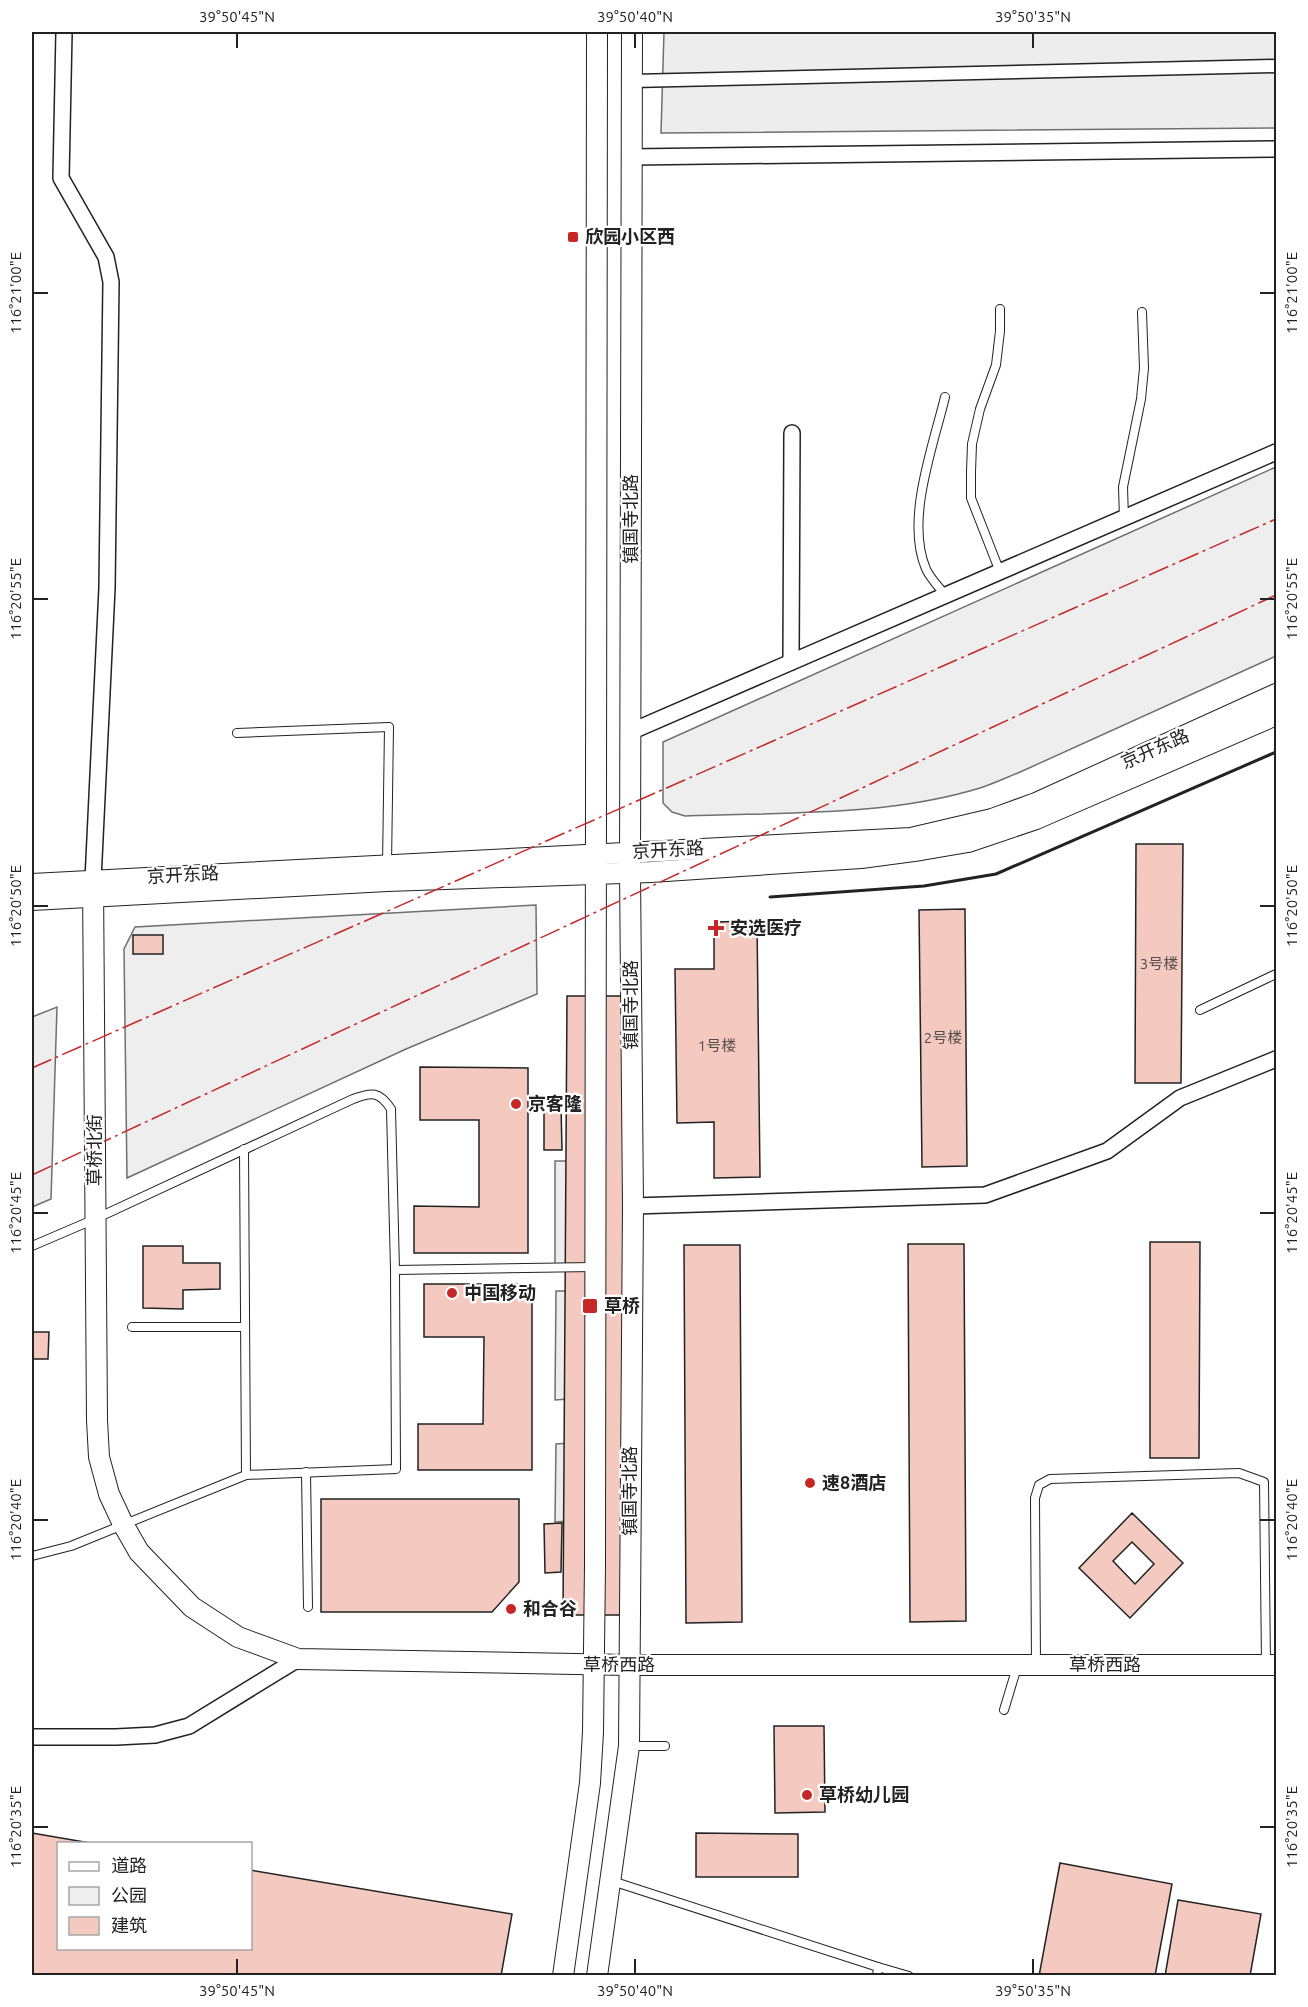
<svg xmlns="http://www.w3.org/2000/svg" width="1308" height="2007" font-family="Ubuntu,'Noto Sans SC',sans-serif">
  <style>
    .green { fill: #eee; stroke: #6f6f6f; stroke-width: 1.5 }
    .parking { fill: #ededed; stroke: #6f6f6f; stroke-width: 1.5 }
    .building { fill: #f3c9c0; stroke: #222; stroke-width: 1.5; fill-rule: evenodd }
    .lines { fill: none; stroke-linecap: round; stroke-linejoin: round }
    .service-casing { stroke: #222; stroke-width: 10 }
    .pedestrian-casing { stroke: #222; stroke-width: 15 }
    .minor-casing { stroke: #222; stroke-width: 18 }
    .tertiary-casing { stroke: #222; stroke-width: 22 }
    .service { stroke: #fff; stroke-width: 8 }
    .pedestrian { stroke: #fff; stroke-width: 12 }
    .minor { stroke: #fff; stroke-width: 15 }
    .tertiary { stroke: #fff; stroke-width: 20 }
    .wall { stroke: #222; stroke-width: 3 }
    .power { stroke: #c62828; stroke-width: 1.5; stroke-dasharray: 21 4.5 3 4.5; stroke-linecap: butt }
    .ticks { fill: none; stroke: #222; stroke-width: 2 }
    .poi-dot { fill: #c62828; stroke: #fff; stroke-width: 2 }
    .labels { text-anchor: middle; stroke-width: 4.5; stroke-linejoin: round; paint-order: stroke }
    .number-label { font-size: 15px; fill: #564c4a }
    .poi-label { font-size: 18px; font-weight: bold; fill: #222; stroke: #fff; text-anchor: start }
    .street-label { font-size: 18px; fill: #222; stroke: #fff }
    .neatline { fill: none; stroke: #222; stroke-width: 2 }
    .ticks-label { font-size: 15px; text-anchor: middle; fill: #222 }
  </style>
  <rect width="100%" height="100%" fill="#fff"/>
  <!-- green -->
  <g class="green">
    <path d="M1276,467V656L1018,773C1005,778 993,784 980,788C885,817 783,812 685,816L672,812L663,803V742Z"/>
    <polygon points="536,905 537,994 406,1049 127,1178 124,949 135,927"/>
    <polygon points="57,1007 51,1199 32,1207 32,1017"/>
  </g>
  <!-- parking -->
  <g class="parking">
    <polygon points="664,32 1276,32 1276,128 661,133"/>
    <rect x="555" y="1161" width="14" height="104"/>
    <polygon points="556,1291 569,1291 569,1399 555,1400"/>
    <polygon points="570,1443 569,1521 555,1522 556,1444"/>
  </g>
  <!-- building -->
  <g class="building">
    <polygon points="1136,844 1183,844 1181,1083 1135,1083"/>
    <polygon points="965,909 967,1166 922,1167 919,910"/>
    <polygon points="757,921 760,1177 714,1178 714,1122 677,1123 675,969 714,969 714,922"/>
    <rect x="133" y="935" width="30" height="19"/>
    <polygon points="567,996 625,996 621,1615 563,1615"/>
    <polygon points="420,1067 528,1068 528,1253 414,1253 414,1206 479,1207 479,1120 420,1120"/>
    <polygon points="544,1106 561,1106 562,1150 544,1150"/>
    <polygon points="1150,1242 1200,1242 1199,1458 1150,1458"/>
    <polygon points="908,1244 964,1244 966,1621 910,1622"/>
    <polygon points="684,1245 740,1245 742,1622 686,1623"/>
    <polygon points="143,1246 183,1246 183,1263 220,1263 220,1289 183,1290 183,1309 143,1308"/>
    <polygon points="424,1284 532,1284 532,1470 418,1470 418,1424 483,1424 484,1337 424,1337"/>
    <polygon points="32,1332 49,1332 48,1359 32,1359"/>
    <polygon points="321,1499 519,1499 519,1582 492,1612 321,1612"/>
    <path d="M1132,1513L1183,1563L1130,1618L1079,1568ZM1132,1542L1154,1564L1135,1584L1113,1561Z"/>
    <polygon points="562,1523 561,1572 545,1573 544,1524"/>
    <polygon points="774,1726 824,1726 825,1812 775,1813"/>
    <polygon points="32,1833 96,1844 58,1844 58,1948 250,1948 250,1870 512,1914 501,1976 32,1976"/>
    <polygon points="696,1833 798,1834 798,1877 696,1877"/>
    <polygon points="1060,1863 1172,1884 1155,1976 1039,1976"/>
    <polygon points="1178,1900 1261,1914 1250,1976 1165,1976"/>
  </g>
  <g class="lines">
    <!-- service casing -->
    <g class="service-casing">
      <g id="service">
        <polyline points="1124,518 1123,487 1141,399 1144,368 1142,312"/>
        <polyline points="1000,572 971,498 971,472 972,444 980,409 996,365 1000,331 1000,309"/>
        <path d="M945,595C939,587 930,578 926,569C905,520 933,447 945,397"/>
        <polyline points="237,733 389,727 387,865"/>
        <polyline points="1200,1010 1276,974"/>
        <polyline points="244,1149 246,1475"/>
        <path d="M32,1246L95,1219L353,1099C372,1092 379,1091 391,1109L395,1270L396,1469L246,1475L71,1546L32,1556"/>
        <polyline points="395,1270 594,1267"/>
        <polyline points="132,1327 245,1327"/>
        <polyline points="306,1472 308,1607"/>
        <polyline points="1036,1665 1035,1498 1039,1485 1050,1479 1239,1473 1264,1482 1266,1664"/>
        <polyline points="1004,1710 1017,1667"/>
        <polyline points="630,1746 665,1746"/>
        <polyline points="612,1881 878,1967 877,1976"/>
        <polyline points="878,1967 909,1976"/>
      </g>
    </g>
    <!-- pedestrian casing -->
    <g class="pedestrian-casing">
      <polyline id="pedestrian" points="632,81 1276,66"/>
    </g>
    <!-- minor casing -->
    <g class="minor-casing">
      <g id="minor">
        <polyline points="64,32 61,178 106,257 111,282 107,588 93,880"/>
        <polyline points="631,157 1276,149"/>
        <polyline points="791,662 792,433"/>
        <polyline points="630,732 1276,452"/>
        <polyline points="633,1206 985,1195 1107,1151 1180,1098 1276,1059"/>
        <polyline points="32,1737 116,1737 155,1735 189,1726 298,1659"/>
      </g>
    </g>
    <!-- tertiary casing -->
    <g class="tertiary-casing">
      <g id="tertiary">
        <polyline points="93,880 97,1420 99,1457 109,1494 123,1524 139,1552 192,1607 238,1637 298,1659 629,1665 1276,1665"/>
        <polyline points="32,884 911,838 992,819 1036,803 1276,694"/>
        <polyline points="32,900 387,881 651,872 861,858 921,850 968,842 1036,819 1276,715"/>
        <polyline points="563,1976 590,1783 593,1732 595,1566 597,32"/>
        <polyline points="597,1976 629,1746 633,1206 630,872 632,32"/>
      </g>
    </g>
    <!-- service -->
    <use href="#service" class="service"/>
    <!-- pedestrian -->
    <use href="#pedestrian" class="pedestrian"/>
    <!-- minor -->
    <use href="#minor" class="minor"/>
    <!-- tertiary -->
    <use href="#tertiary" class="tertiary"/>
    <!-- wall -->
    <polyline class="wall" points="770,897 924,886 996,874 1276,752"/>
    <!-- power -->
    <g class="power">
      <polyline points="32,1068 1276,519"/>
      <polyline points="32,1175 1276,595"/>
    </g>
  </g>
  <!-- ticks -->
  <path class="ticks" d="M237,33V48M635,33V48M1033,33V48M33,293H48M1260,293H1275M33,599H48M1260,599H1275M33,906H48M1260,906H1275M33,1213H48M1260,1213H1275M33,1520H48M1260,1520H1275M33,1827H48M1260,1827H1275M237,1959V1974M635,1959V1974M1033,1959V1974"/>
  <!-- markers -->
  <g class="poi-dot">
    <rect x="567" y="231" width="12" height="12" rx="3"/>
    <path d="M713 919h6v6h6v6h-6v6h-6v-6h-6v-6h6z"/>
    <circle cx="516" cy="1104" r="6"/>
    <circle cx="452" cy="1293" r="6"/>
    <rect x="582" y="1298" width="16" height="16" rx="3"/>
    <circle cx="810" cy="1483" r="6"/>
    <circle cx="511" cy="1609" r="6"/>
    <circle cx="807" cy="1795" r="6"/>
  </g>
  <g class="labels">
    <!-- number labels -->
    <g class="number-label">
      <text x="1159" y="969">3号楼</text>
      <text x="943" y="1043">2号楼</text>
      <text x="717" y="1051">1号楼</text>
    </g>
    <!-- poi labels -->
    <g class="poi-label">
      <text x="585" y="243">欣园小区西</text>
      <text x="730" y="934">安选医疗</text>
      <text x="528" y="1110">京客隆</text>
      <text x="464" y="1299">中国移动</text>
      <text x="604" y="1312">草桥</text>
      <text x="822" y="1489">速8酒店</text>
      <text x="523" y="1615">和合谷</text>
      <text x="819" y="1801">草桥幼儿园</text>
    </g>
    <!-- street labels -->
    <g class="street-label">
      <text transform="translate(631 519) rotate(-90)" y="6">镇国寺北路</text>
      <text transform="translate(1155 749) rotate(-24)" y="6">京开东路</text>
      <text transform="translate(668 850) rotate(-3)" y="6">京开东路</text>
      <text transform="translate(183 875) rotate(-3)" y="6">京开东路</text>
      <text transform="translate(631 1005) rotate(-90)" y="6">镇国寺北路</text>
      <text transform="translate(95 1150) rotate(-90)" y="6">草桥北街</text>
      <text transform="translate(630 1491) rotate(-90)" y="6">镇国寺北路</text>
      <text x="619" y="1671">草桥西路</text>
      <text x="1105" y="1671">草桥西路</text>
    </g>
  </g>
  <!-- border -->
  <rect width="1308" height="2007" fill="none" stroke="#ffffff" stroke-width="66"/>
  <!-- legend -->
  <rect x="57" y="1842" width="195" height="108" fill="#ffffff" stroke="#a7a7a7" stroke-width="1.5"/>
  <rect x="69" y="1862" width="30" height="9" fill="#ffffff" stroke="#a7a7a7" stroke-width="1.5"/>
  <text x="111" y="1872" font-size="18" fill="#222222">道路</text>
  <rect x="69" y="1887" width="30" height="18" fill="#eeeeee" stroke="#a7a7a7" stroke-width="1.5"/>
  <text x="111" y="1902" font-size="18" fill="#222222">公园</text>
  <rect x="69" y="1917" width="30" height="18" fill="#f3c9c0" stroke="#a7a7a7" stroke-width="1.5"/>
  <text x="111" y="1932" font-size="18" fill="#222222">建筑</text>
  <rect x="33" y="33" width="1242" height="1941" class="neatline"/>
  <g class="ticks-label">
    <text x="237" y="22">39°50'45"N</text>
    <text x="635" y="22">39°50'40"N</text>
    <text x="1033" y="22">39°50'35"N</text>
    <text transform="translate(1292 293) rotate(-90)" y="5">116°21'00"E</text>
    <text transform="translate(16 293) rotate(-90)" y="5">116°21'00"E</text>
    <text transform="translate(1292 599) rotate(-90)" y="5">116°20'55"E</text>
    <text transform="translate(16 599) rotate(-90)" y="5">116°20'55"E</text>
    <text transform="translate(1292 906) rotate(-90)" y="5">116°20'50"E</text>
    <text transform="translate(16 906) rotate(-90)" y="5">116°20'50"E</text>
    <text transform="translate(1292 1213) rotate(-90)" y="5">116°20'45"E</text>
    <text transform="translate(16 1213) rotate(-90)" y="5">116°20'45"E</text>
    <text transform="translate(1292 1520) rotate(-90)" y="5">116°20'40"E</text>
    <text transform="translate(16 1520) rotate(-90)" y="5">116°20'40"E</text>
    <text transform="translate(16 1827) rotate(-90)" y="5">116°20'35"E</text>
    <text transform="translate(1292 1827) rotate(-90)" y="5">116°20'35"E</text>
    <text x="237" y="1996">39°50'45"N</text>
    <text x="635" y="1996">39°50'40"N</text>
    <text x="1033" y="1996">39°50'35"N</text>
  </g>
</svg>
